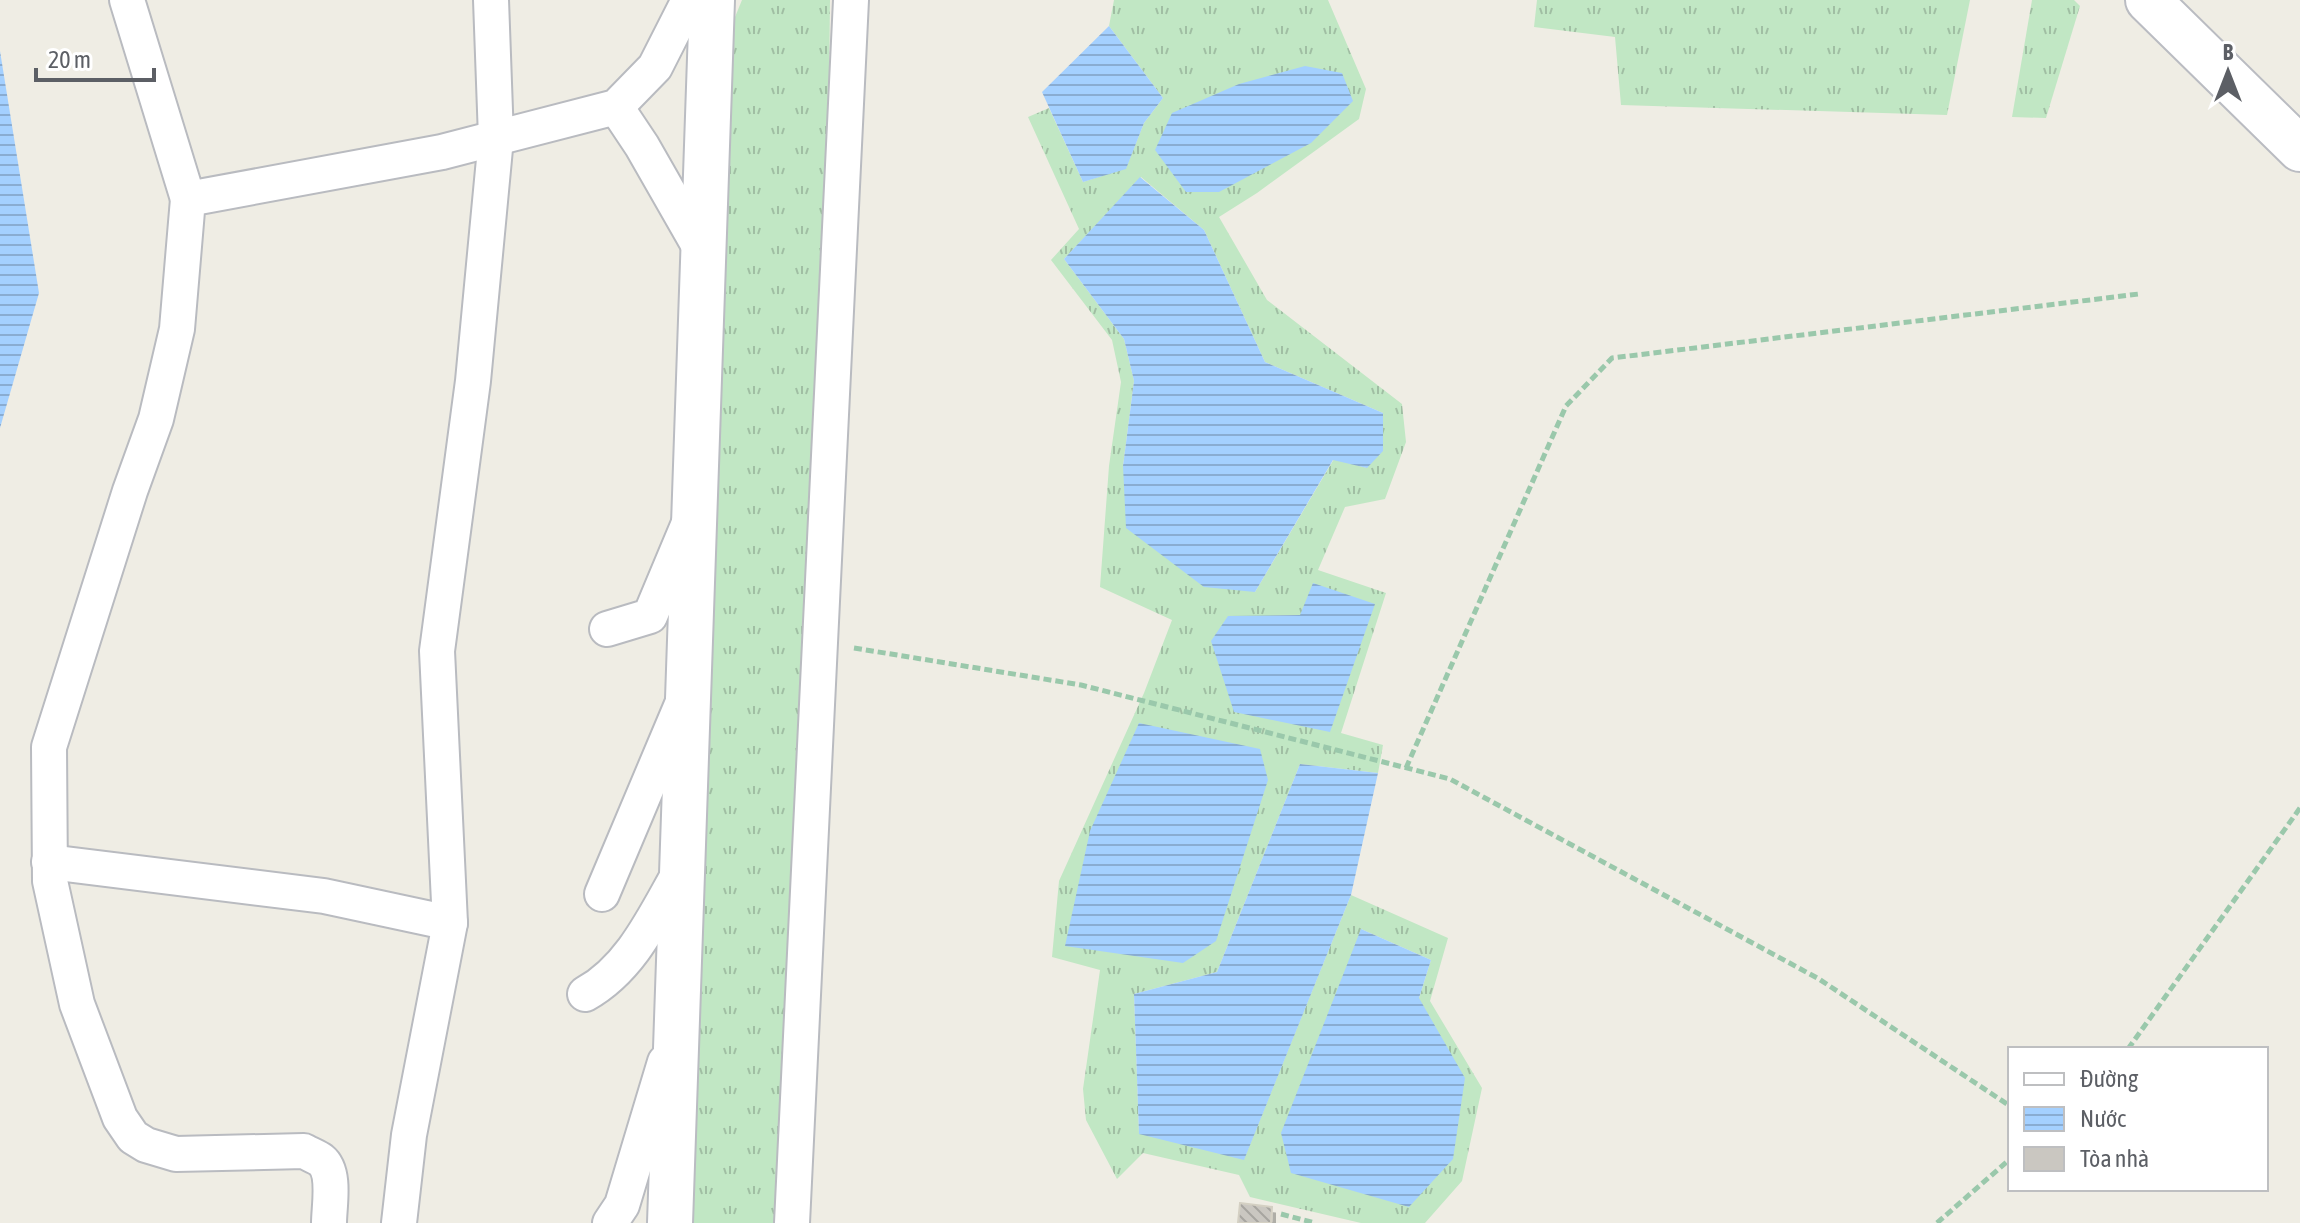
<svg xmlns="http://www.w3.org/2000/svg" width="2300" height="1223" font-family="'Asap Condensed',sans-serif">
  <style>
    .grass { fill: url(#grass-tufts); fill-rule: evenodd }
    .water { fill: url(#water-rules) }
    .building { fill: url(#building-back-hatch); stroke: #d4d0c3; stroke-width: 2; filter: url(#shadow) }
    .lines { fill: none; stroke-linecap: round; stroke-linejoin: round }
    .street-casing { stroke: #b9bbc0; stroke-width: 38 }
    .secondary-casing { stroke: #babcc2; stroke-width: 48 }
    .path { stroke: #9ac8ab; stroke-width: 5; stroke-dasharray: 8 4; stroke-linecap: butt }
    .street { stroke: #fff; stroke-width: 34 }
    .secondary { stroke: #fff; stroke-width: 44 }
  </style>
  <defs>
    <pattern id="grass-tufts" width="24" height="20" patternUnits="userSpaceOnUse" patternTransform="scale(2)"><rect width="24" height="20" fill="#c1e7c4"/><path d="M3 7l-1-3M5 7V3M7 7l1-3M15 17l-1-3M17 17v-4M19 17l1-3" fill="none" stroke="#a0bea3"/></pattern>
    <pattern id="water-rules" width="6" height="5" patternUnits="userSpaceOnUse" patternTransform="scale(2)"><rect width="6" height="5" fill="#a4d0ff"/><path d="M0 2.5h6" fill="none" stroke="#89acd2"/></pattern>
    <pattern id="building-back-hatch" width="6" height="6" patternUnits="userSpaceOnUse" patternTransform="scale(2)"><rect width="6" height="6" fill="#cac7c1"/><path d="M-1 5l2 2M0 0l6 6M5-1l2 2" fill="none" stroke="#a7a5a0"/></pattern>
    <filter id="shadow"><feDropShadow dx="7" dy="7" stdDeviation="0" flood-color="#0004"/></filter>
  </defs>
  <rect width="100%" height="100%" fill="#efede4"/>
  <!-- grass -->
  <g class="grass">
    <polygon points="742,0 830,0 827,272 787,1223 691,1223 728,34"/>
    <path d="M1114,0H1328L1366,89L1359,119L1257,193L1219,217L1267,300L1402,404L1406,442L1385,499L1345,507L1318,570L1386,593L1341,733L1383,745L1378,773L1300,764L1217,972L1134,994L1139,1133L1244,1159L1351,895L1448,938L1430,1001L1482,1088L1462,1181L1425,1223H1361L1250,1197L1239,1175L1143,1153L1117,1179L1086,1120L1083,1089L1100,970L1052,957L1059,881L1144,693L1172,620L1100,587L1109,466L1121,382L1112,340L1051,260L1079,229L1028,117L1049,108L1083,182L1126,168L1144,123L1163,98L1109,26ZM1141,177L1204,230L1265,362L1383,413L1367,468L1334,459L1255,592L1123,466L1134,381L1124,339L1064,259ZM1300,615L1234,712L1268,616ZM1361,929L1431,960L1419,998Z"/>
    <polygon points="1537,0 1970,0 1947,115 1621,105 1615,37 1534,27"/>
    <polygon points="2032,0 2074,0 2080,6 2046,118 2012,117"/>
  </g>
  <!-- water -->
  <g class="water">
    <polygon points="1109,26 1163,98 1144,123 1126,169 1083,182 1042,92"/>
    <polygon points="0,51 39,293 0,428"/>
    <polygon points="1305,66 1342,73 1353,101 1311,143 1219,192 1186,192 1155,150 1172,113 1239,84"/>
    <polygon points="1140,177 1204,230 1265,362 1383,413 1383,451 1367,468 1333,460 1255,592 1204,587 1126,528 1123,466 1134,381 1124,339 1064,259"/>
    <polygon points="1313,583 1375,604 1330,732 1234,712 1211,641 1228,616 1300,615"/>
    <polygon points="1139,723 1260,749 1268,780 1216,941 1183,963 1065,946 1090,831"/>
    <polygon points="1300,764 1378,773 1351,895 1244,1160 1139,1134 1134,994 1217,972"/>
    <polygon points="1361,929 1431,960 1419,998 1465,1078 1453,1159 1409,1207 1291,1173 1281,1133"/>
  </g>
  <!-- building -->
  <polygon class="building" points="1240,1203 1272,1207 1271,1223 1238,1223"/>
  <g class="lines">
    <!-- street casing -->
    <g class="street-casing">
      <g id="street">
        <polyline points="127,0 188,199"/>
        <polyline points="616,107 642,146 702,251"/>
        <polyline points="607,629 650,616 689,523"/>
        <polyline points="49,862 324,896 450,923 437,651 473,381 496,138 491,0"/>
        <polyline points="602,894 683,702"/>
        <path d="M585,994C632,968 655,915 681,870"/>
        <path d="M329,1223C329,1206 336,1172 321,1160C317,1157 309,1154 304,1151L176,1154L146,1145L133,1137L120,1118L77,1004L50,881L49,747L130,491L156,419L177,329L188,199L442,152L616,107L655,67L689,0"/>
        <polyline points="399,1223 409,1135 450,923"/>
        <polyline points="610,1223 622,1205 665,1062"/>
        <polyline points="792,1223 851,0"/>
      </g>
    </g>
    <!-- secondary casing -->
    <g class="secondary-casing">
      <g id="secondary">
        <polyline points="2148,0 2300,149"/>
        <polyline points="670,1223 712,0"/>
      </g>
    </g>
    <!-- path -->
    <g class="path">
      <polyline points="854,648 1081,685 1450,779 1819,979 2010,1106"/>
      <polyline points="1406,768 1566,406 1612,358 2139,294"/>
      <polyline points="2128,1049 2300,808"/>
      <polyline points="1281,1214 1315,1223"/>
      <polyline points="1937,1223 2010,1159"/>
    </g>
    <!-- street -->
    <use href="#street" class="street"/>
    <!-- secondary -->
    <use href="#secondary" class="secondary"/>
  </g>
  <!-- legend -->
  <rect x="2008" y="1047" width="260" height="144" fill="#ffffff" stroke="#bebfc1" stroke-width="2"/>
  <rect x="2024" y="1073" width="40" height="12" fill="#ffffff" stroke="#bebfc1" stroke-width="2"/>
  <text x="2080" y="1087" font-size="24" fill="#5c5f65">Đường</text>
  <rect x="2024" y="1107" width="40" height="24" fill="url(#water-rules)" stroke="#bebfc1" stroke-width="2"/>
  <text x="2080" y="1127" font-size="24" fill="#5c5f65">Nước</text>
  <rect x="2024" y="1147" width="40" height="24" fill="#cac7c1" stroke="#bebfc1" stroke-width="2"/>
  <text x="2080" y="1167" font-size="24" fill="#5c5f65">Tòa nhà</text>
  <!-- north arrow -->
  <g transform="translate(2228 72)" stroke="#ffffff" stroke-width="6" paint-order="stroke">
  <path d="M0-6L14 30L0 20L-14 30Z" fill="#5c5f65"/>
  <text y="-12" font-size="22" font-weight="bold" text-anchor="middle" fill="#5c5f65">B</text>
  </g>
  <!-- scale -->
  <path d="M36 68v12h118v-12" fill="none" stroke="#5c5f65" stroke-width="4"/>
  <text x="48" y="68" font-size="24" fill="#5c5f65" stroke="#ffffff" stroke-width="6" paint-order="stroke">20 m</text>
</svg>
